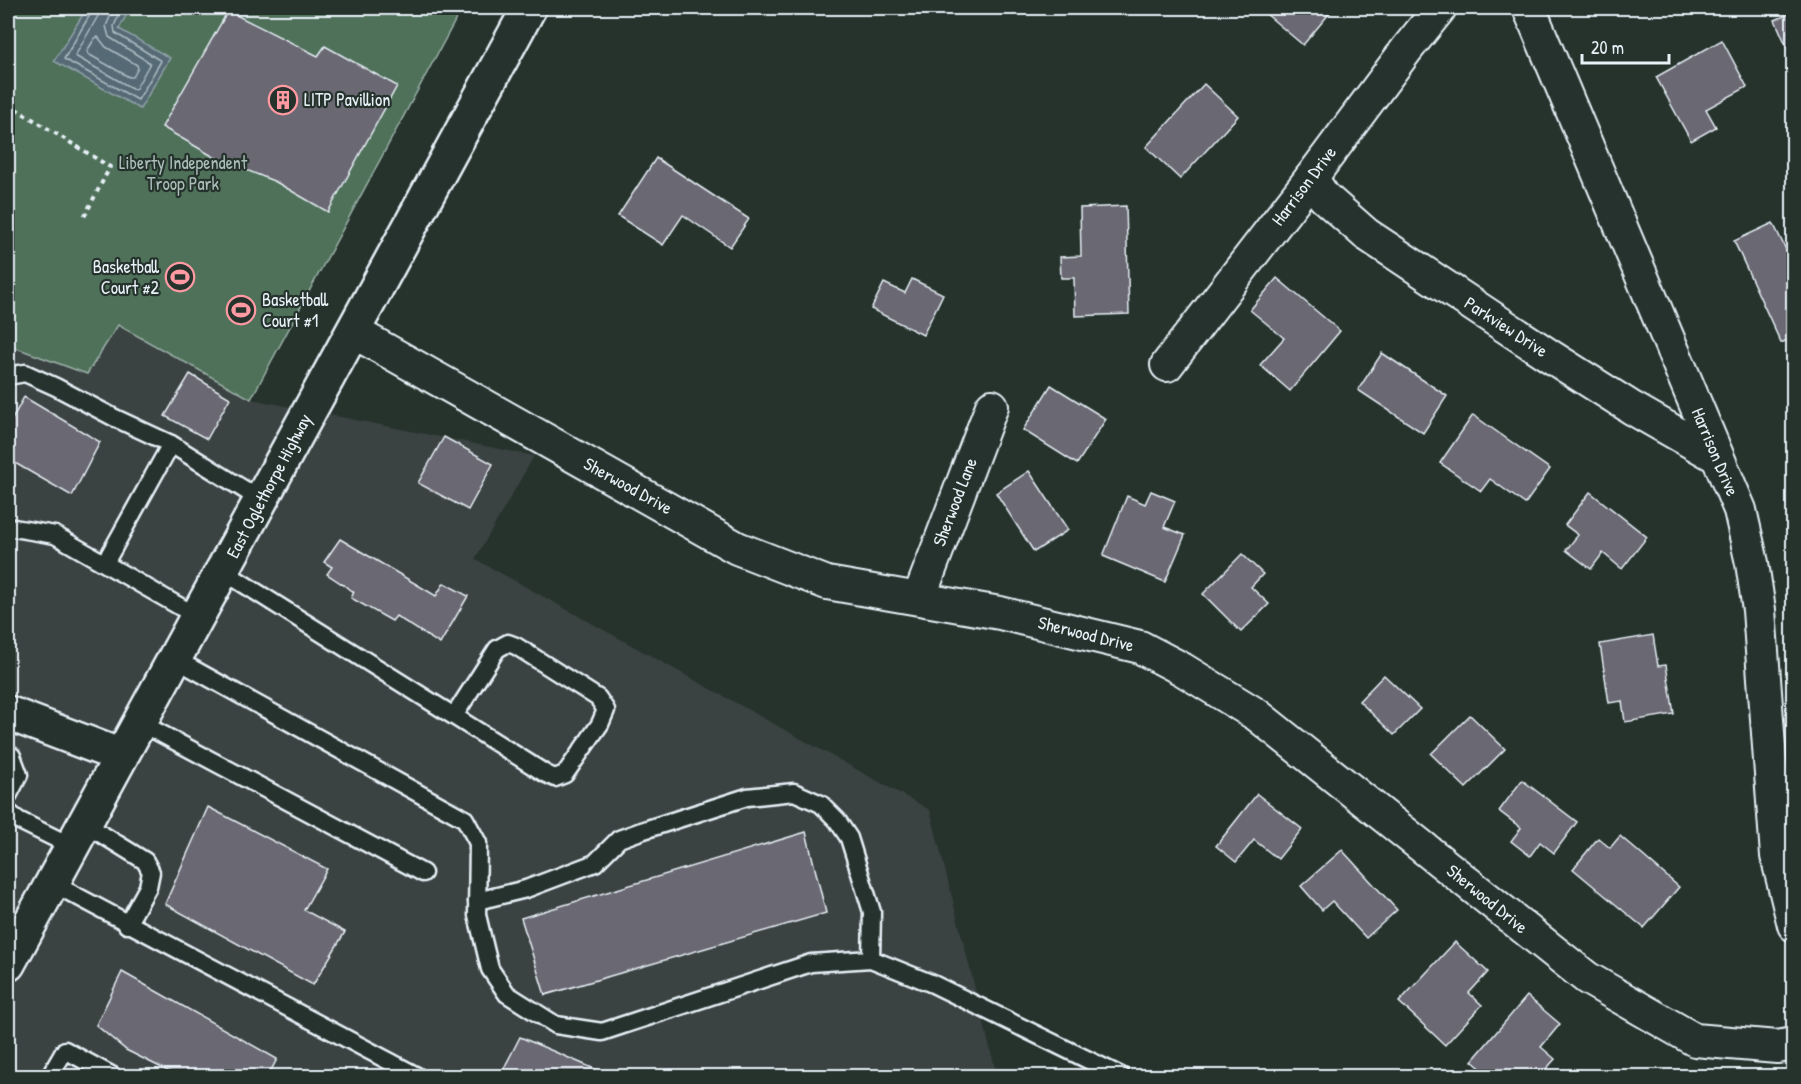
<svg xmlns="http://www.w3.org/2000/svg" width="1801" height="1084" font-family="'Patrick Hand',sans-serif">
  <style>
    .built { fill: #3b4342 }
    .green { fill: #50715a; stroke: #9cb1a9; stroke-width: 1.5 }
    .water { fill: #556b74; stroke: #90a1a9; stroke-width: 1.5 }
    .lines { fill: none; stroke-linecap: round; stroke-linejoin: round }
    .shore { stroke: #adbbc3; stroke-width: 1.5 }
    .building { fill: #6b6772; stroke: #e8f1f8; stroke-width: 1.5 }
    .lane-casing { stroke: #e8f1f8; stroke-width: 21 }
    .street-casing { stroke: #e8f1f8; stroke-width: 36 }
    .secondary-casing { stroke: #e8f1f8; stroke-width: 38 }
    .highway-casing { stroke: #e8f1f8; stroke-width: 38 }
    .path { stroke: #e8f1f8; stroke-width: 4; stroke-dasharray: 4.5 4.5; stroke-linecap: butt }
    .lane { stroke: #26332d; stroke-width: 16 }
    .street { stroke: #26332d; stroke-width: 32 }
    .secondary { stroke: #26332d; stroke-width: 33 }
    .highway { stroke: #26332d; stroke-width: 33 }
    .labels { text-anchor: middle; stroke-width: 4.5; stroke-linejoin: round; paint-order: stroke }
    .poi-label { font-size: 18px; fill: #e8f1f8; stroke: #26332d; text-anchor: start }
    .park-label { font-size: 18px; fill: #abbeb9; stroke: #26332d }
    .street-label { font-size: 18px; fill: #e8f1f8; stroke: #26332d }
  </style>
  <rect width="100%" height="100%" fill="#26332d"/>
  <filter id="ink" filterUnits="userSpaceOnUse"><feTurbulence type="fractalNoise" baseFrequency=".0167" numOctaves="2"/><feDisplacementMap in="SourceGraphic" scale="12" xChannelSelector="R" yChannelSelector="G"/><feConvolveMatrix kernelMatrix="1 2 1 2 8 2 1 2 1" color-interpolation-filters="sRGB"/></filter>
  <g filter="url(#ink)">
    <!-- built -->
    <polygon class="built" points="118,325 251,399 534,456 475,559 930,810 997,1076 8,1076 8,345 84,373"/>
    <!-- green -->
    <polygon class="green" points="8,8 462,8 251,399 118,325 87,374 8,345"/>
    <!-- water -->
    <polygon class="water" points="87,8 124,8 129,10 119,29 170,58 140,109 54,61"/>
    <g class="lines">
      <!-- shore -->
      <g class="shore">
        <polyline points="92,8 91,13 64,59 138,100 161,61 115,33 114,26 122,8"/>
        <polyline points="99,8 98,16 75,56 135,90 150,63 109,37 106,26 114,8"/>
        <polygon points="98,37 106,47 137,65 138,68 133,77 129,77 88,54 87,51 95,38"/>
      </g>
    </g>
    <!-- building -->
    <g class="building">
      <polygon points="1259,8 1334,8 1303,45"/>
      <polygon points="228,11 318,56 325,46 397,86 328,212 276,182 214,157 162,127"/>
      <polygon points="1794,12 1794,63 1775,20"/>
      <polygon points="1722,40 1747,87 1706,109 1716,127 1691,141 1656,77"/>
      <polygon points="1204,84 1238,116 1180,179 1146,147"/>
      <polygon points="656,158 749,219 730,247 683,215 663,245 618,216"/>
      <polygon points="1126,206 1129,314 1075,316 1074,278 1061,278 1060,257 1081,256 1080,208"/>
      <polygon points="1773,223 1794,266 1794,337 1781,343 1734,241"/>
      <polygon points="1277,278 1340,331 1290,391 1260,365 1284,338 1250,310"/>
      <polygon points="912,279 943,294 923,335 871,309 884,283 905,293"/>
      <polygon points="1382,353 1447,396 1423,433 1358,390"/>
      <polygon points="190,374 230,398 207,439 165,416"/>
      <polygon points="1051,385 1106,419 1077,464 1023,430"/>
      <polygon points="24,397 100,442 72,496 8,459 8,427"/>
      <polygon points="1473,415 1550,469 1525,504 1490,479 1481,491 1440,463"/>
      <polygon points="444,437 493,464 468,510 418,483"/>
      <polygon points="1029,471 1068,530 1034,552 996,493"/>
      <polygon points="1151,491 1175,501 1164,527 1185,535 1165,582 1103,556 1127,496 1145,504"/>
      <polygon points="1590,492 1647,537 1622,569 1603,553 1591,569 1566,550 1578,535 1565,525"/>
      <polygon points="340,539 436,596 444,583 468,596 440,644 396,616 392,621 351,598 354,592 327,574 332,567 324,562"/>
      <polygon points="1242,554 1263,574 1251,587 1269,604 1241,632 1203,594"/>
      <polygon points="1653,635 1658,666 1666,665 1674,714 1625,722 1622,701 1609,703 1600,644"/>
      <polygon points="1384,675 1420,709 1394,735 1359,701"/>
      <polygon points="1470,715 1505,749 1466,788 1431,754"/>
      <polygon points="1522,780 1577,822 1554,853 1540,842 1530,856 1511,841 1521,828 1499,811"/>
      <polygon points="1257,794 1302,829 1278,859 1254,840 1236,862 1216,846"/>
      <polygon points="208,807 327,869 304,910 345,932 313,985 165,904"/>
      <polygon points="806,832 826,913 545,995 521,918"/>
      <polygon points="1620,836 1679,887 1644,928 1573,869 1598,838 1610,848"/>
      <polygon points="1342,850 1397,910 1366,938 1332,901 1322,910 1301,886"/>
      <polygon points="1455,942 1488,972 1469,993 1482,1005 1445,1045 1399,1002"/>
      <polygon points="122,972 277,1059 268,1076 175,1076 176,1075 126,1050 96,1025"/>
      <polygon points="1527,996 1560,1024 1541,1047 1555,1059 1540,1076 1525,1076 1523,1075 1521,1076 1490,1076 1472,1061"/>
      <polygon points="520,1037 611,1076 500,1076"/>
    </g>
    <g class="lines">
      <!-- lane casing -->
      <g class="lane-casing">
        <g id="lane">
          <polyline points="8,376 25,373 56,387 115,418 171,444 261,500"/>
          <polyline points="8,527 55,535 198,617"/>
          <polyline points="105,563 171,444"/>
          <polyline points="223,571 546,774 555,778 565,774 600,724 606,710 598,698 516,646 508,643 497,649 454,716"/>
          <polyline points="175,659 465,819 478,843 477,915 490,969 507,994 556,1025 602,1032 811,963 871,959 933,984 1121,1076"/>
          <polyline points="139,722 423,873"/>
          <polyline points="8,754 12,756 19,775 8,796"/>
          <polyline points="8,812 18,820 73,847"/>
          <polyline points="85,824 145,861 151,872 148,887 127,925"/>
          <polyline points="52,883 417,1076"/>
          <polyline points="477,901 526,889 595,863 619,839 641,831 747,797 794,792 821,804 837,820 849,838 872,912 871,959"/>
          <polyline points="50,1076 65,1050 113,1076"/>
        </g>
      </g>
      <!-- street casing -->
      <g class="street-casing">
        <g id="street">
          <polyline points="1529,8 1740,510 1752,563 1759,610 1777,856 1794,925"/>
          <polyline points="1311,178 1324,197 1366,234 1550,356 1632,408 1716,456"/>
          <polyline points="352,333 368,340 737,548 827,583 1000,613 1140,647 1182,669 1257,715 1587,978 1695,1040 1777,1047 1794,1044"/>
          <polyline points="1167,365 1311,178 1407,49 1440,8"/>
          <polyline points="919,598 992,406"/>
        </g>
      </g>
      <!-- secondary casing -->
      <g class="secondary-casing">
        <polyline id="secondary" points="8,713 121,756"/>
      </g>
      <!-- highway casing -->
      <g class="highway-casing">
        <polyline id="highway" points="8,964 529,8"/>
      </g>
      <!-- path -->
      <polyline class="path" points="8,104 110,167 83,219"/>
      <!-- lane -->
      <use href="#lane" class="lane"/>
      <!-- street -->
      <use href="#street" class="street"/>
      <!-- secondary -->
      <use href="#secondary" class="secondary"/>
      <!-- highway -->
      <use href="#highway" class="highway"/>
    </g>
  </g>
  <!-- icons -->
  <defs>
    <g id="building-ring" transform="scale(1.5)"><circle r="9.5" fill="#26332d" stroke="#ff9aa2" stroke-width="1.5"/><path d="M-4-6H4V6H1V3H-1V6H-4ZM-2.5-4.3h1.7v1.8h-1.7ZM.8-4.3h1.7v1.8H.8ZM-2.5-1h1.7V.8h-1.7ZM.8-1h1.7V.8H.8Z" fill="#ff9aa2"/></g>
    <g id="stadium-ring" transform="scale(1.5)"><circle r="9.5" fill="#26332d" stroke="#ff9aa2" stroke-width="1.5"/><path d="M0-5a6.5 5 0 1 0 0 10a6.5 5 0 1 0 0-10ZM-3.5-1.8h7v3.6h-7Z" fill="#ff9aa2"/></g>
  </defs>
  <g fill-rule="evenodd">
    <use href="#building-ring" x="283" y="100"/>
    <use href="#stadium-ring" x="180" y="277"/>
    <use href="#stadium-ring" x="241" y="310"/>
  </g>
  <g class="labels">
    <!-- poi labels -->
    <g class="poi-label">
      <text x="304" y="106">LITP Pavillion</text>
      <text x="159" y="273" text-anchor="end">Basketball<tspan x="159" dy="21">Court #2</tspan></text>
      <text x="262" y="306">Basketball<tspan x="262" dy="21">Court #1</tspan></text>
    </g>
    <!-- park labels -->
    <g class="park-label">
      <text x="183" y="169">Liberty Independent<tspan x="183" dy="21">Troop Park</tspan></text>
    </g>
    <!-- street labels -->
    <g class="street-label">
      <text transform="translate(1304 186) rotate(-53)" y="6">Harrison Drive</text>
      <text transform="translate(1506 327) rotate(33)" y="6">Parkview Drive</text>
      <text transform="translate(1715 452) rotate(67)" y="6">Harrison Drive</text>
      <text transform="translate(269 486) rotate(-62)" y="6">East Oglethorpe Highway</text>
      <text transform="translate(628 486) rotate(29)" y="6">Sherwood Drive</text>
      <text transform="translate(955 502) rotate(-69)" y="6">Sherwood Lane</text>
      <text transform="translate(1086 634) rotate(14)" y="6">Sherwood Drive</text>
      <text transform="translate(1487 899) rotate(39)" y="6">Sherwood Drive</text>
    </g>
  </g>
  <!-- margin -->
  <rect width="1801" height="1084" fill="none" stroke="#26332d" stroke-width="30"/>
  <rect x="15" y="15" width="1771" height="1054" fill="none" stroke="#e8f1f8" stroke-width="2" filter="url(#ink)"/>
  <!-- scale -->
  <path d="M1582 54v9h87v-9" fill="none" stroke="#e8f1f8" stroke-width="3"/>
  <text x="1591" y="54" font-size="18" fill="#e8f1f8" stroke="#26332d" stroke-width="4.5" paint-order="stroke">20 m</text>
</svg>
